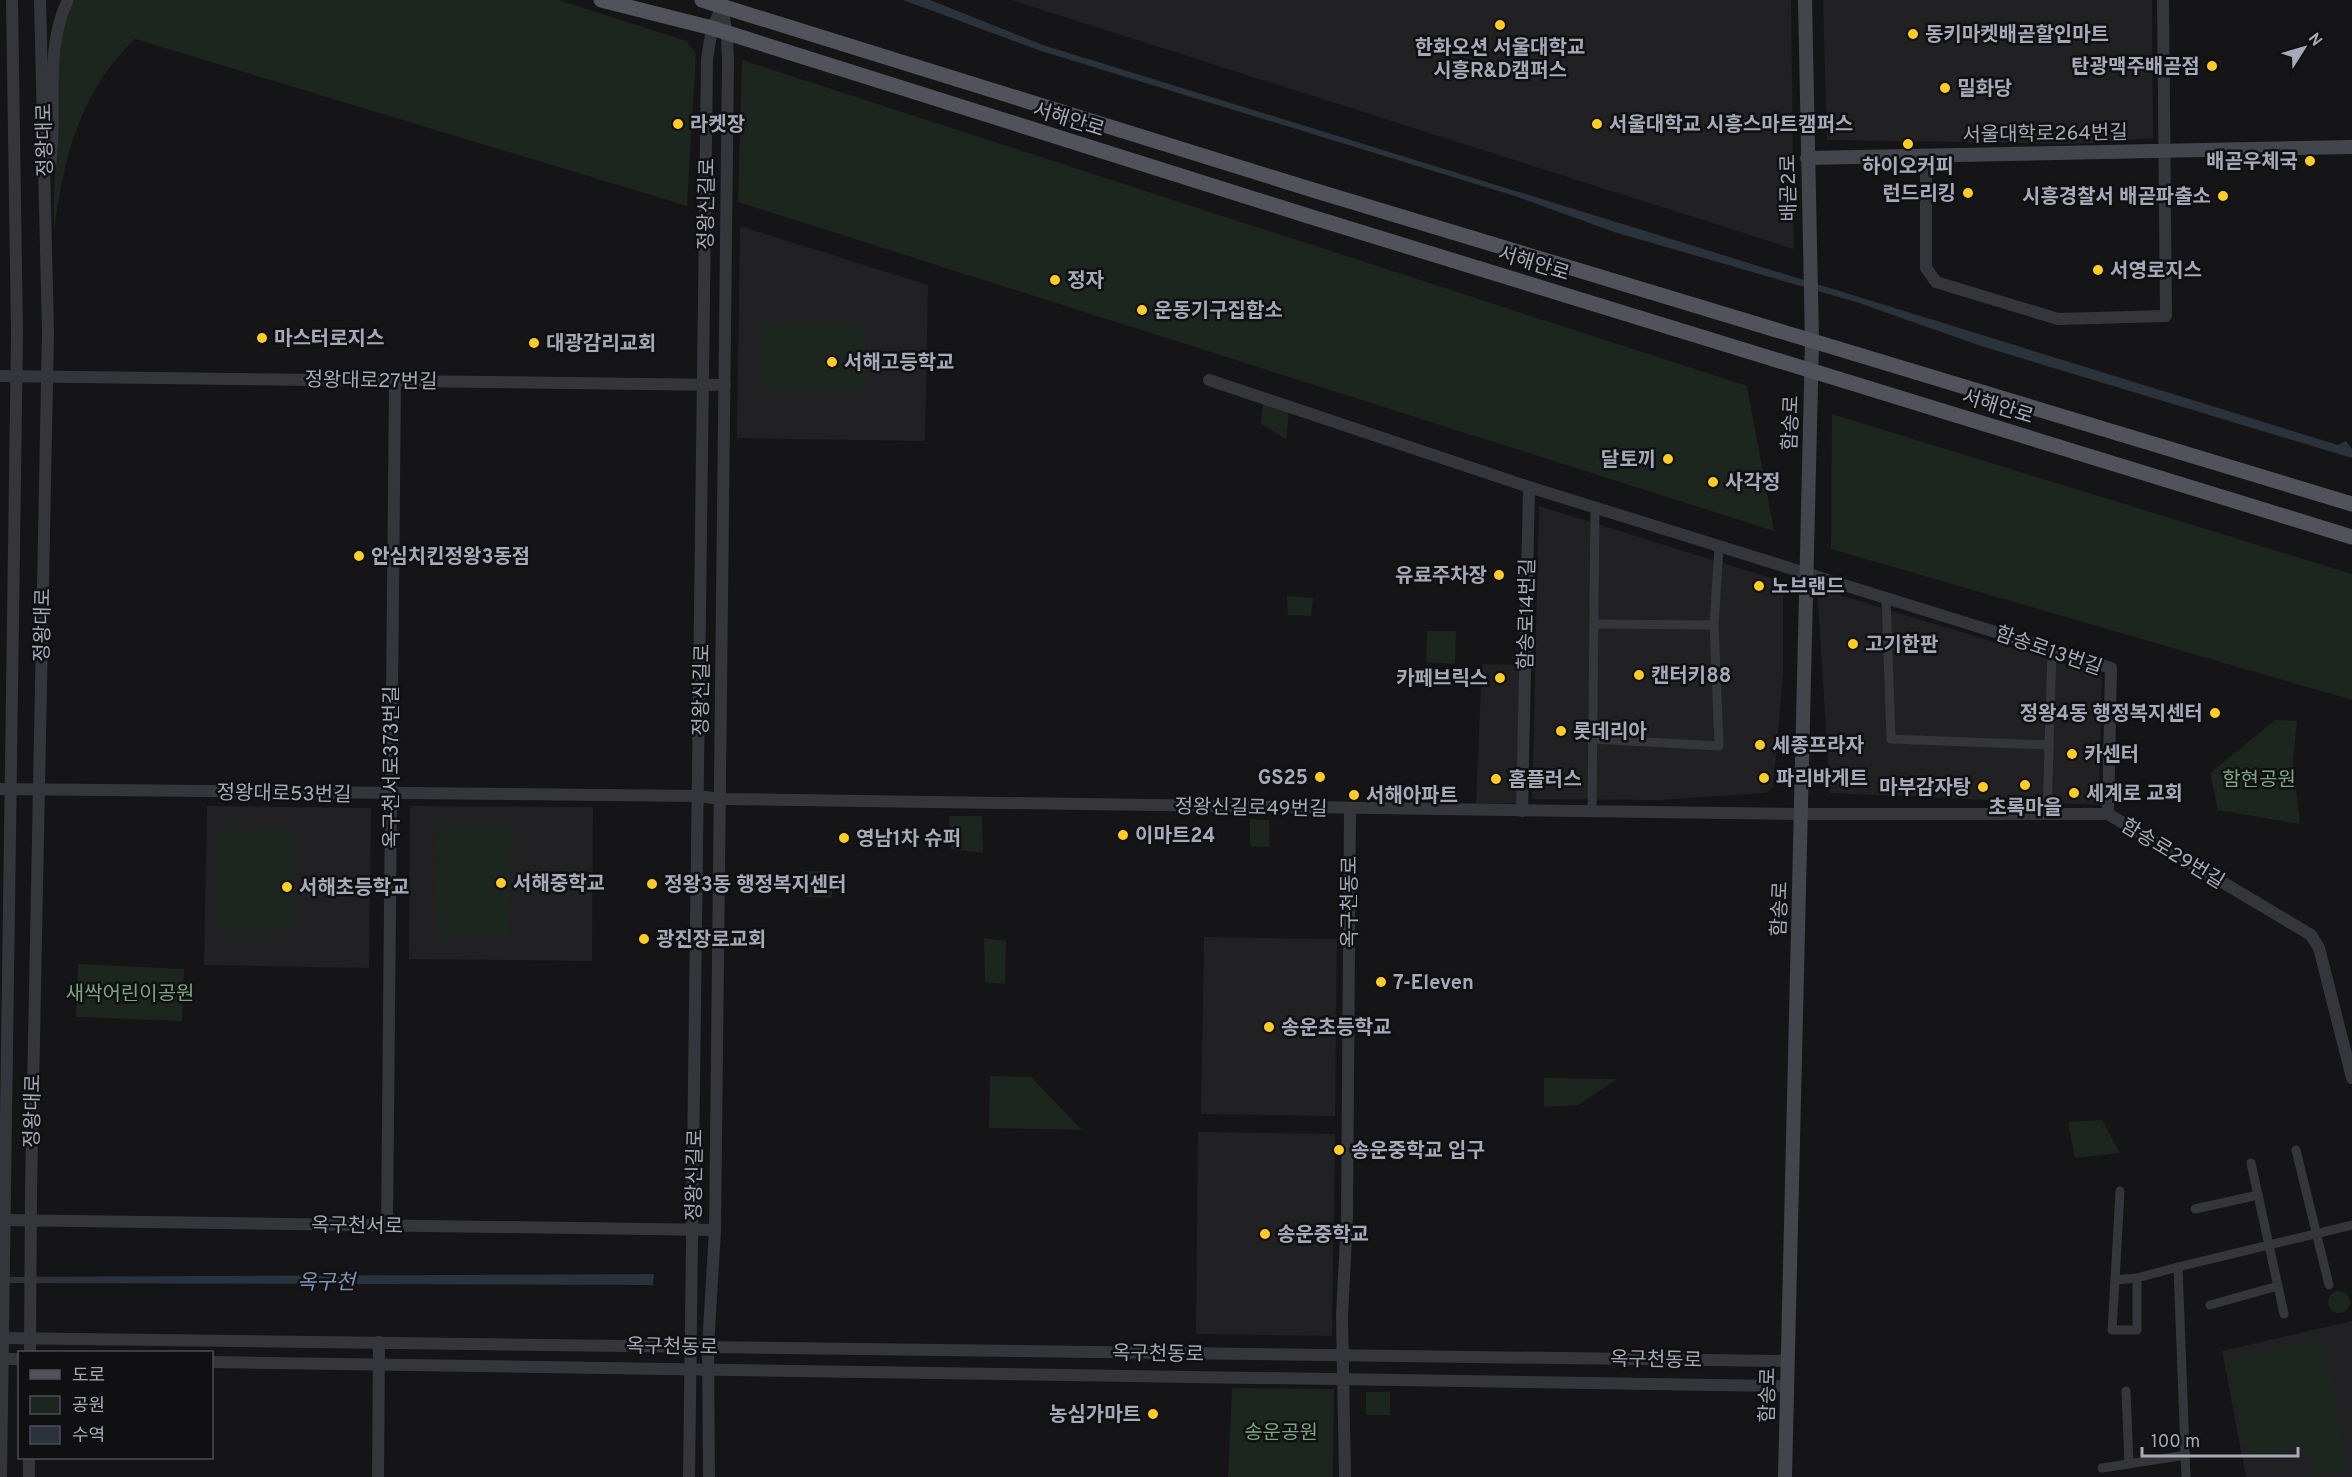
<svg xmlns="http://www.w3.org/2000/svg" width="2352" height="1477" font-family="Overpass,'Noto Sans KR',sans-serif">
  <style>
    .built { fill: #212124 }
    .green { fill: #1c251e }
    .water { fill: #2a323c }
    .lines { fill: none; stroke-linecap: round; stroke-linejoin: round }
    .minor { stroke: #35363c; stroke-width: 9 }
    .tertiary { stroke: #35363c; stroke-width: 12 }
    .secondary { stroke: #43454d; stroke-width: 14 }
    .primary { stroke: #51525c; stroke-width: 15 }
    .poi-dot { fill: #ffcc25; stroke: #101012; stroke-width: 2 }
    .labels { text-anchor: middle; stroke-width: 5; stroke-linejoin: round; paint-order: stroke }
    .poi-label { font-size: 20px; font-weight: bold; fill: #a5a9b8; stroke: #101012; text-anchor: start }
    .street-label { font-size: 20px; fill: #a5a9b8; stroke: #101012 }
    .park-label { font-size: 20px; fill: #7aa581; stroke: #101012 }
    .water-label { font-size: 21px; font-style: italic; fill: #7993b7; stroke: #101012 }
  </style>
  <rect width="100%" height="100%" fill="#151517"/>
  <!-- built -->
  <g class="built">
    <polygon points="1011,0 1791,0 1794,249"/>
    <polygon points="1823,0 2152,0 2153,138 2079,144 1827,140"/>
    <polygon points="740,226 928,285 925,441 737,438"/>
    <polygon points="1539,506 1783,582 1783,675 1773,787 1766,793 1659,800 1532,799"/>
    <polygon points="1817,588 2102,675 2099,805 1830,793"/>
    <polygon points="1482,664 1520,665 1517,803 1476,804"/>
    <polygon points="207,806 371,808 369,968 204,965"/>
    <polygon points="410,806 593,807 592,961 409,959"/>
    <polygon points="1204,937 1337,939 1335,1116 1201,1114"/>
    <polygon points="1198,1132 1335,1134 1332,1336 1196,1334"/>
    <polygon points="2352,1321 2352,1477 2246,1477 2222,1351"/>
  </g>
  <!-- green -->
  <g class="green">
    <path d="M75,0H559L686,41L696,53L687,206L135,39C80,91 63,159 54,232C53,202 55,174 56,145C57,97 53,43 75,0Z"/>
    <polygon points="742,60 1747,386 1774,531 738,202"/>
    <polygon points="761,324 866,325 866,390 761,389"/>
    <polygon points="1263,403 1289,412 1286,439 1261,424"/>
    <polygon points="1832,414 2352,574 2352,700 1831,549"/>
    <polygon points="1287,596 1313,598 1311,616 1288,615"/>
    <polygon points="1427,631 1456,631 1455,664 1426,662"/>
    <polygon points="2275,720 2297,721 2293,762 2300,824 2218,810 2210,773"/>
    <polygon points="949,816 982,816 983,853 951,849"/>
    <polygon points="1250,819 1269,820 1270,847 1250,846"/>
    <polygon points="438,826 511,827 510,936 437,935"/>
    <polygon points="217,829 294,830 293,931 217,931"/>
    <polygon points="805,871 831,871 832,898 805,897"/>
    <polygon points="984,938 1006,941 1005,984 985,982"/>
    <polygon points="78,964 184,969 182,1021 76,1017"/>
    <polygon points="990,1076 1031,1077 1082,1130 989,1128"/>
    <polygon points="1544,1078 1617,1079 1578,1105 1544,1107"/>
    <polygon points="2102,1120 2120,1153 2075,1158 2068,1122"/>
    <circle cx="2339" cy="1302" r="11"/>
    <polygon points="2322,1338 2350,1470 2313,1477 2306,1445 2247,1457 2226,1359"/>
    <polygon points="1232,1388 1334,1389 1333,1477 1228,1477"/>
    <rect x="1366" y="1392" width="24" height="23"/>
  </g>
  <!-- water -->
  <g class="water">
    <polygon points="903,0 930,0 1043,45 2338,445 2346,441 2352,449 2352,458 1981,346 1856,302 1614,232 1515,196 1041,51"/>
    <polygon points="654,1274 653,1285 0,1283 0,1277"/>
  </g>
  <g class="lines">
    <!-- minor -->
    <g class="minor">
      <polyline points="1886,598 1891,739 2049,745"/>
      <polyline points="1594,624 1714,625"/>
      <polyline points="1593,739 1719,746 1714,625 1719,546"/>
      <polyline points="1592,812 1595,508"/>
      <polyline points="2047,814 2052,650"/>
      <polyline points="2296,1150 2329,1285"/>
      <polyline points="2251,1163 2284,1314"/>
      <polyline points="2195,1209 2258,1195"/>
      <polyline points="2137,1278 2115,1280 2112,1330 2137,1330 2137,1278 2178,1267"/>
      <polyline points="2115,1280 2120,1191"/>
      <polyline points="2210,1305 2278,1286"/>
      <polyline points="2126,1391 2129,1464"/>
      <polyline points="2102,1468 2186,1455"/>
      <polyline points="2186,1477 2178,1267 2352,1225"/>
    </g>
    <!-- tertiary -->
    <g class="tertiary">
      <polyline points="1926,155 1926,268 1936,282 2058,319 2166,316 2163,0"/>
      <path d="M50,166C58,112 43,51 68,0"/>
      <polyline points="0,376 725,385"/>
      <polyline points="1209,380 1529,487"/>
      <polyline points="0,789 699,796 720,799 1803,814 2108,814 2311,935 2319,948 2352,1078"/>
      <polyline points="1522,811 1529,487 2111,668 2108,814"/>
      <polyline points="0,1220 715,1230"/>
      <polyline points="387,1225 395,381"/>
      <polyline points="0,1338 1788,1361"/>
      <polyline points="30,1352 31,1191 48,332 40,0"/>
      <polyline points="0,1359 20,1359"/>
      <polyline points="212,1362 1787,1386"/>
      <polyline points="1,1477 17,334 12,0"/>
      <polyline points="29,1477 29,1458"/>
      <polyline points="378,1477 379,1342"/>
      <polyline points="689,1477 707,59 712,28 722,7"/>
      <polyline points="709,1477 708,1347 715,1230 728,61 727,35 722,7"/>
      <polyline points="1345,1477 1342,1316 1347,1217 1350,808"/>
    </g>
    <!-- secondary -->
    <g class="secondary">
      <polyline points="1807,158 2352,147"/>
      <polyline points="1785,1477 1812,342 1805,0"/>
    </g>
    <!-- primary -->
    <g class="primary">
      <polyline points="601,0 712,28 1305,215 2352,537"/>
      <polyline points="702,0 1313,190 2352,504"/>
    </g>
  </g>
  <!-- markers -->
  <g class="poi-dot">
    <circle cx="1500" cy="25" r="6"/>
    <circle cx="1913" cy="34" r="6"/>
    <circle cx="2212" cy="66" r="6"/>
    <circle cx="1945" cy="88" r="6"/>
    <circle cx="678" cy="124" r="6"/>
    <circle cx="1597" cy="124" r="6"/>
    <circle cx="1908" cy="144" r="6"/>
    <circle cx="2310" cy="161" r="6"/>
    <circle cx="1968" cy="193" r="6"/>
    <circle cx="2223" cy="196" r="6"/>
    <circle cx="2098" cy="270" r="6"/>
    <circle cx="1055" cy="280" r="6"/>
    <circle cx="1142" cy="310" r="6"/>
    <circle cx="262" cy="338" r="6"/>
    <circle cx="534" cy="343" r="6"/>
    <circle cx="832" cy="362" r="6"/>
    <circle cx="1668" cy="459" r="6"/>
    <circle cx="1713" cy="482" r="6"/>
    <circle cx="359" cy="556" r="6"/>
    <circle cx="1499" cy="575" r="6"/>
    <circle cx="1759" cy="586" r="6"/>
    <circle cx="1853" cy="644" r="6"/>
    <circle cx="1639" cy="675" r="6"/>
    <circle cx="1500" cy="678" r="6"/>
    <circle cx="2215" cy="713" r="6"/>
    <circle cx="1561" cy="731" r="6"/>
    <circle cx="1760" cy="745" r="6"/>
    <circle cx="2072" cy="754" r="6"/>
    <circle cx="1320" cy="777" r="6"/>
    <circle cx="1764" cy="778" r="6"/>
    <circle cx="1496" cy="779" r="6"/>
    <circle cx="2025" cy="785" r="6"/>
    <circle cx="1983" cy="787" r="6"/>
    <circle cx="2074" cy="793" r="6"/>
    <circle cx="1354" cy="795" r="6"/>
    <circle cx="1123" cy="835" r="6"/>
    <circle cx="844" cy="838" r="6"/>
    <circle cx="501" cy="883" r="6"/>
    <circle cx="652" cy="884" r="6"/>
    <circle cx="287" cy="887" r="6"/>
    <circle cx="644" cy="939" r="6"/>
    <circle cx="1381" cy="982" r="6"/>
    <circle cx="1269" cy="1027" r="6"/>
    <circle cx="1339" cy="1150" r="6"/>
    <circle cx="1265" cy="1234" r="6"/>
    <circle cx="1153" cy="1414" r="6"/>
  </g>
  <g class="labels">
    <!-- poi labels -->
    <g class="poi-label">
      <text x="1925" y="41">동키마켓배곧할인마트</text>
      <text x="1500" y="54" text-anchor="middle">한화오션 서울대학교<tspan x="1500" dy="23">시흥R&amp;D캠퍼스</tspan></text>
      <text x="2200" y="73" text-anchor="end">탄광맥주배곧점</text>
      <text x="1957" y="95">밀화당</text>
      <text x="690" y="131">라켓장</text>
      <text x="1609" y="131">서울대학교 시흥스마트캠퍼스</text>
      <text x="2298" y="168" text-anchor="end">배곧우체국</text>
      <text x="1908" y="173" text-anchor="middle">하이오커피</text>
      <text x="1956" y="200" text-anchor="end">런드리킹</text>
      <text x="2211" y="203" text-anchor="end">시흥경찰서 배곧파출소</text>
      <text x="2110" y="277">서영로지스</text>
      <text x="1067" y="287">정자</text>
      <text x="1154" y="317">운동기구집합소</text>
      <text x="274" y="345">마스터로지스</text>
      <text x="546" y="350">대광감리교회</text>
      <text x="844" y="369">서해고등학교</text>
      <text x="1656" y="466" text-anchor="end">달토끼</text>
      <text x="1725" y="489">사각정</text>
      <text x="371" y="563">안심치킨정왕3동점</text>
      <text x="1487" y="582" text-anchor="end">유료주차장</text>
      <text x="1771" y="593">노브랜드</text>
      <text x="1865" y="651">고기한판</text>
      <text x="1651" y="682">캔터키88</text>
      <text x="1488" y="685" text-anchor="end">카페브릭스</text>
      <text x="2203" y="720" text-anchor="end">정왕4동 행정복지센터</text>
      <text x="1573" y="738">롯데리아</text>
      <text x="1772" y="752">세종프라자</text>
      <text x="2084" y="761">카센터</text>
      <text x="1308" y="784" text-anchor="end">GS25</text>
      <text x="1776" y="785">파리바게트</text>
      <text x="1508" y="786">홈플러스</text>
      <text x="1971" y="794" text-anchor="end">마부감자탕</text>
      <text x="2086" y="800">세계로 교회</text>
      <text x="1366" y="802">서해아파트</text>
      <text x="2025" y="814" text-anchor="middle">초록마을</text>
      <text x="1135" y="842">이마트24</text>
      <text x="856" y="845">영남1차 슈퍼</text>
      <text x="513" y="890">서해중학교</text>
      <text x="664" y="891">정왕3동 행정복지센터</text>
      <text x="299" y="894">서해초등학교</text>
      <text x="656" y="946">광진장로교회</text>
      <text x="1393" y="989">7-Eleven</text>
      <text x="1281" y="1034">송운초등학교</text>
      <text x="1351" y="1157">송운중학교 입구</text>
      <text x="1277" y="1241">송운중학교</text>
      <text x="1141" y="1421" text-anchor="end">농심가마트</text>
    </g>
    <!-- street labels -->
    <g class="street-label">
      <text transform="translate(1069 119) rotate(17)" y="7">서해안로</text>
      <text transform="translate(2045 133) rotate(-1)" y="7">서울대학로264번길</text>
      <text transform="translate(44 140) rotate(-91)" y="7">정왕대로</text>
      <text transform="translate(1788 188) rotate(-91)" y="7">배곧2로</text>
      <text transform="translate(706 204) rotate(-89)" y="7">정왕신길로</text>
      <text transform="translate(1534 263) rotate(17)" y="7">서해안로</text>
      <text transform="translate(371 380) rotate(1)" y="7">정왕대로27번길</text>
      <text transform="translate(1998 406) rotate(17)" y="7">서해안로</text>
      <text transform="translate(1790 423) rotate(-88)" y="7">함송로</text>
      <text transform="translate(1526 614) rotate(-89)" y="7">함송로14번길</text>
      <text transform="translate(42 625) rotate(-89)" y="7">정왕대로</text>
      <text transform="translate(2049 650) rotate(19)" y="7">함송로13번길</text>
      <text transform="translate(701 690) rotate(-89)" y="7">정왕신길로</text>
      <text transform="translate(391 767) rotate(-90)" y="7">옥구천서로373번길</text>
      <text transform="translate(284 793) rotate(1)" y="7">정왕대로53번길</text>
      <text transform="translate(1251 807) rotate(1)" y="7">정왕신길로49번길</text>
      <text transform="translate(2173 853) rotate(31)" y="7">함송로29번길</text>
      <text transform="translate(1349 902) rotate(-90)" y="7">옥구천동로</text>
      <text transform="translate(1779 909) rotate(-88)" y="7">함송로</text>
      <text transform="translate(32 1111) rotate(-89)" y="7">정왕대로</text>
      <text transform="translate(694 1175) rotate(-89)" y="7">정왕신길로</text>
      <text transform="translate(357 1225) rotate(1)" y="7">옥구천서로</text>
      <text transform="translate(672 1346) rotate(1)" y="7">옥구천동로</text>
      <text transform="translate(1158 1353) rotate(1)" y="7">옥구천동로</text>
      <text transform="translate(1656 1359) rotate(1)" y="7">옥구천동로</text>
      <text transform="translate(1767 1395) rotate(-89)" y="7">함송로</text>
    </g>
    <!-- park labels -->
    <g class="park-label">
      <text x="2259" y="786">함현공원</text>
      <text x="130" y="1000">새싹어린이공원</text>
      <text x="1281" y="1439">송운공원</text>
    </g>
    <!-- water labels -->
    <g class="water-label">
      <text x="326" y="1289">옥구천</text>
    </g>
  </g>
  <!-- legend -->
  <rect x="18" y="1351" width="195" height="108" fill="#101012" stroke="#4c4d54" stroke-width="1.5"/>
  <rect x="30" y="1370" width="30" height="9" fill="#51525c" stroke="#4c4d54" stroke-width="1.5"/>
  <text x="72" y="1381" font-size="18" fill="#a5a9b8">도로</text>
  <rect x="30" y="1396" width="30" height="18" fill="#1c251e" stroke="#4c4d54" stroke-width="1.5"/>
  <text x="72" y="1411" font-size="18" fill="#a5a9b8">공원</text>
  <rect x="30" y="1426" width="30" height="18" fill="#2a323c" stroke="#4c4d54" stroke-width="1.5"/>
  <text x="72" y="1441" font-size="18" fill="#a5a9b8">수역</text>
  <!-- north arrow -->
  <g transform="translate(2304 48) rotate(53)" stroke="#101012" stroke-width="4.5" paint-order="stroke">
  <path d="M0-4.5L10 22L0 15L-10 22Z" fill="#a5a9b8"/>
  <text y="-9" font-size="16" font-weight="bold" text-anchor="middle" fill="#a5a9b8">N</text>
  </g>
  <!-- scale -->
  <path d="M2142 1447v9h156v-9" fill="none" stroke="#a5a9b8" stroke-width="3"/>
  <text x="2151" y="1447" font-size="18" fill="#a5a9b8" stroke="#101012" stroke-width="4.5" paint-order="stroke">100 m</text>
</svg>
